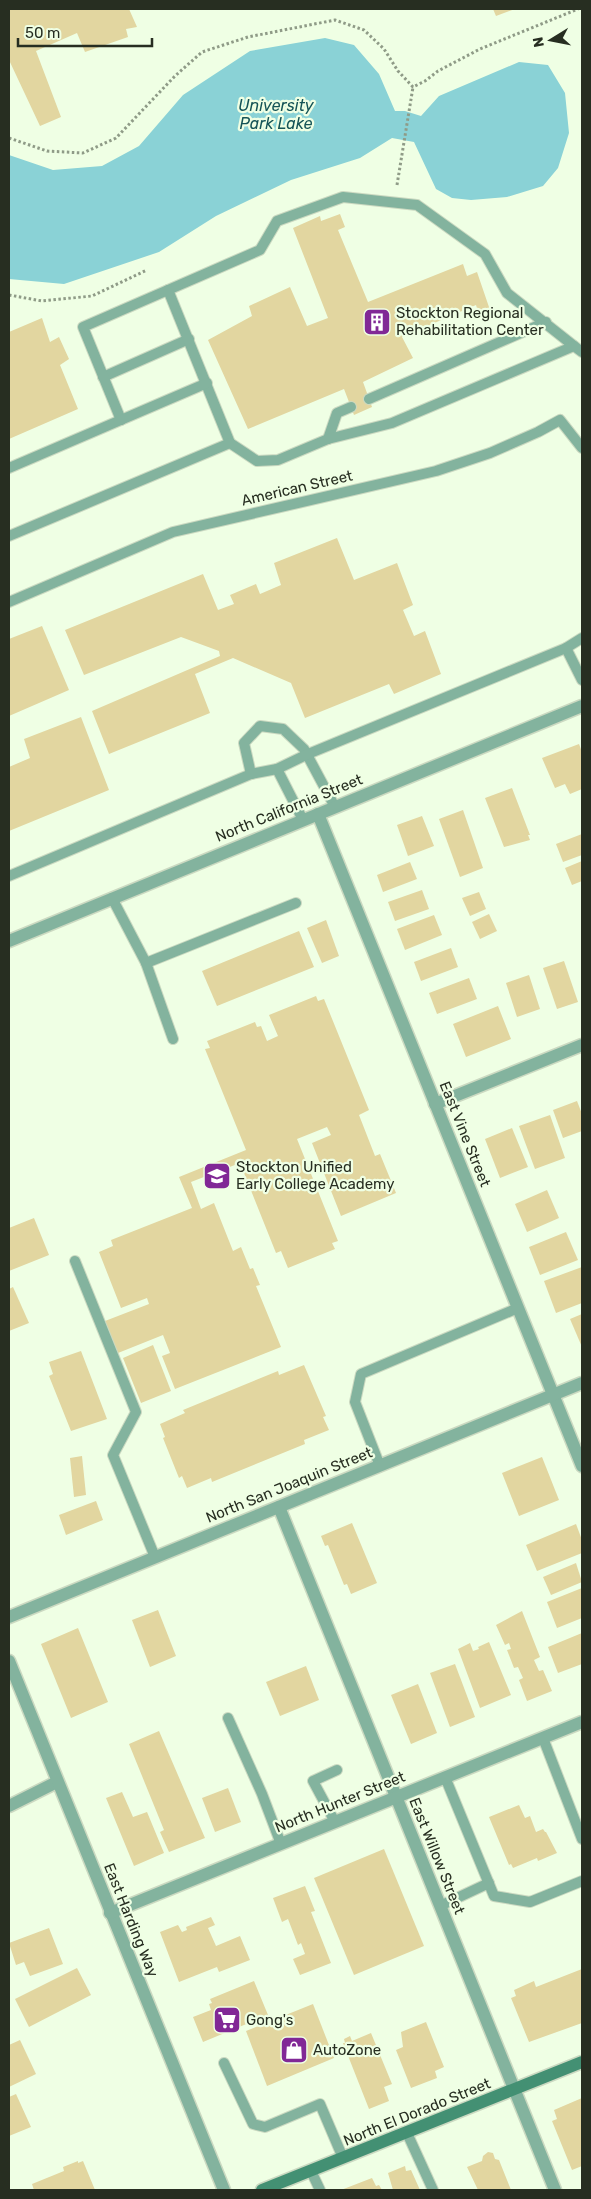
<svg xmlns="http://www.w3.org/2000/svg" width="591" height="2199" font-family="Rubik,sans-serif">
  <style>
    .water { fill: #8ad2d6 }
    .building { fill: #e2d6a0 }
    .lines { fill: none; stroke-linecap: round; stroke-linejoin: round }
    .service-casing { stroke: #cbd9c1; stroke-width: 12 }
    .minor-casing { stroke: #cbd9c1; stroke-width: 15 }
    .tertiary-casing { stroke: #cbd9c1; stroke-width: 15 }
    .secondary-casing { stroke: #cbd9c1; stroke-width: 15 }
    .path { stroke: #8f9b87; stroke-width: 3; stroke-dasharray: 2.5 2.5; stroke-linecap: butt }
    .service { stroke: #83b39e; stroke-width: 10 }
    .minor { stroke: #83b39e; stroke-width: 12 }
    .tertiary { stroke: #83b39e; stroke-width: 12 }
    .secondary { stroke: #439073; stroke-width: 12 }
    .labels { text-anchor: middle; stroke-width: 4.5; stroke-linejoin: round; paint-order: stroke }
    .poi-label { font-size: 15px; fill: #272e21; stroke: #efffe4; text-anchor: start }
    .street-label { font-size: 15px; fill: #272e21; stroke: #efffe4 }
    .water-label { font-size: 16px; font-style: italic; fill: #155457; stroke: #efffe4 }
  </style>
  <rect width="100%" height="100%" fill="#efffe4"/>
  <!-- water -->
  <polygon class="water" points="325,38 354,45 379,74 395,111 405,111 421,116 439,96 519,62 548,65 565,93 569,133 558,168 543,186 507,197 471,200 452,198 436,189 414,142 392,138 360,158 291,180 216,216 159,252 64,284 9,279 9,155 53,170 102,166 139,146 183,95 250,51"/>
  <!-- building -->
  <g class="building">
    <polygon points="9,9 129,9 137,27 126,29 128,37 85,52 77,33 36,51 61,117 40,126 9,60"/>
    <polygon points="493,9 515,9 496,16"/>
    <polygon points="340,214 345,227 338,230 368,302 463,264 467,276 477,272 490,310 479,315 476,305 402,337 413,358 363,382 372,407 354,415 344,389 248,429 208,340 252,316 249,306 290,287 307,326 328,318 293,228 320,216 321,221"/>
    <polygon points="42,318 50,342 59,337 69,359 60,365 78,409 9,439 9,332"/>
    <polygon points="337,538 354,580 397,563 413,605 403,610 414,636 425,631 441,674 394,694 389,684 305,718 291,683 233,658 195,674 210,713 109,754 92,711 220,656 219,651 181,637 84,675 65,630 203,574 218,610 234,604 230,595 256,584 260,594 281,585 274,563"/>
    <polygon points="42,626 69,690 9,716 9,639"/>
    <polygon points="81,717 109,790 9,831 9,767 30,758 24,739"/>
    <polygon points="579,744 582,752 582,789 570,794 565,784 555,788 542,758"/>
    <polygon points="512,788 530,835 528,835 530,840 504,847 485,798"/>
    <polygon points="463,810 483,868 460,877 439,819"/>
    <polygon points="422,816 434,846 408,856 397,825"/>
    <polygon points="582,834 582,855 563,862 556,844"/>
    <polygon points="582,861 582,881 572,885 565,868"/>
    <polygon points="410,862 417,879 383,892 377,875"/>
    <polygon points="422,890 429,909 395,921 388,902"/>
    <polygon points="479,892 486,909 470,916 462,898"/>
    <polygon points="489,914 497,931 480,939 472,922"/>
    <polygon points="434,915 442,935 405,950 397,929"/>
    <polygon points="326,920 339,956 322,963 307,928"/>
    <polygon points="299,931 314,967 217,1006 202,971"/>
    <polygon points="451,948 458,967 421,981 414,962"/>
    <polygon points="564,961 578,1002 557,1009 543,968"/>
    <polygon points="529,975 540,1009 517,1017 506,983"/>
    <polygon points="469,978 477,999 437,1014 429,993"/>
    <polygon points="316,996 318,1001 324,999 369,1110 359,1115 375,1156 380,1154 396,1193 341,1216 312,1143 331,1135 327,1127 297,1139 338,1241 332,1243 335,1249 288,1268 281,1251 276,1253 240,1163 191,1182 201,1209 214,1203 233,1251 241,1247 250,1269 253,1268 260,1285 256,1286 281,1347 175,1389 162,1356 170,1353 163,1335 118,1353 105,1321 149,1304 147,1298 121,1308 99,1252 113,1246 111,1240 192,1208 179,1177 246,1150 205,1049 210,1048 207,1041 255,1022 257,1027 261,1026 267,1041 278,1036 269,1015"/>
    <polygon points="498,1006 511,1039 466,1057 453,1024"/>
    <polygon points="577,1101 582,1114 582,1131 563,1138 553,1110"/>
    <polygon points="550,1115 565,1158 535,1169 519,1126"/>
    <polygon points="512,1128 528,1167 500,1178 485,1139"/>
    <polygon points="547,1190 559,1218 527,1232 515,1204"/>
    <polygon points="34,1218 49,1255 9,1271 9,1228"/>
    <polygon points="566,1232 578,1260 540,1275 529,1247"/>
    <polygon points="582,1267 582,1303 556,1313 544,1281"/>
    <polygon points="13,1287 29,1323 9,1331 9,1289"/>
    <polygon points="582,1314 582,1347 570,1319"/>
    <polygon points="153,1345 171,1391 141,1403 123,1358"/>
    <polygon points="81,1351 107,1419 71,1431 49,1376 53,1374 49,1362"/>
    <polygon points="304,1365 326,1416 323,1417 329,1430 304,1440 305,1444 212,1482 211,1478 187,1488 182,1476 179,1478 163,1438 165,1437 160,1424 185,1413 183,1410 278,1371 279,1375"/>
    <polygon points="82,1456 86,1495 74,1497 70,1458"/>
    <polygon points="542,1457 559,1500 519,1516 502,1473"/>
    <polygon points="96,1501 103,1520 66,1535 59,1515"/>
    <polygon points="352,1523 377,1583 351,1594 347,1584 344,1585 328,1545 325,1546 321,1536"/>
    <polygon points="576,1524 582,1540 582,1553 537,1571 526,1545"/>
    <polygon points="576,1563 582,1582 551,1595 543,1577"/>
    <polygon points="582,1588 582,1618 557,1628 547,1602"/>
    <polygon points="158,1610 176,1656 150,1667 132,1620"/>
    <polygon points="522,1611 540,1657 534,1660 539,1671 543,1670 552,1691 527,1701 519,1680 523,1678 518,1667 514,1668 507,1650 511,1649 509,1643 505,1645 496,1625"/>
    <polygon points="78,1628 108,1702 71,1718 41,1644"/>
    <polygon points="582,1633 582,1664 558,1673 548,1647"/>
    <polygon points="489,1642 511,1695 480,1708 458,1649 470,1643 473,1651 479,1649 478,1647"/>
    <polygon points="455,1664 475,1717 450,1727 430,1673"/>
    <polygon points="306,1666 319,1700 280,1716 266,1682"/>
    <polygon points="418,1684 437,1733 411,1744 391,1695"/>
    <polygon points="159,1731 205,1838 169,1852 160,1832 164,1830 129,1744"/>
    <polygon points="228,1788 241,1822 215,1832 202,1798"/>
    <polygon points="122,1792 133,1817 147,1812 164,1853 134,1866 106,1798"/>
    <polygon points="519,1805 525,1818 530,1816 536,1832 543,1829 545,1832 546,1832 557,1853 538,1861 537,1858 513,1868 511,1864 509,1865 489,1817"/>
    <polygon points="384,1849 424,1946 354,1975 314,1878"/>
    <polygon points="305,1886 315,1911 311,1912 331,1963 300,1975 293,1959 305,1954 301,1943 298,1945 288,1919 282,1922 273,1898"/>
    <polygon points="211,1917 215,1925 208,1928 216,1946 240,1936 250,1960 219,1972 217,1967 179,1982 160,1932 178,1925 182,1932 187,1930 186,1927"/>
    <polygon points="49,1928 63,1964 30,1976 24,1962 16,1965 9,1943"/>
    <polygon points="77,1968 91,1995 29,2027 15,1999"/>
    <polygon points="582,1969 582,2023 529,2042 511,1998 516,1996 514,1990 534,1981 536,1987"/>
    <polygon points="254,1981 268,2015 203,2042 193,2017 211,2010 209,2004 212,2003 210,1999"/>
    <polygon points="313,2004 334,2058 267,2086 246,2031"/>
    <polygon points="426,2022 444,2067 435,2071 437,2078 411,2088 396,2050 403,2047 401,2032"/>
    <polygon points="371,2033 392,2084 384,2087 389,2101 369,2109 343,2043 345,2043 344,2039 350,2036 352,2041"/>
    <polygon points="20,2040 36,2074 9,2087 9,2045"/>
    <polygon points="16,2094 31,2127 9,2136 9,2097"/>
    <polygon points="582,2098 582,2166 572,2170 552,2121 557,2119 554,2110"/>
    <polygon points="488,2152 493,2153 495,2159 499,2160 511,2190 478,2190 467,2167 482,2161 483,2156"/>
    <polygon points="78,2161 78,2163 83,2161 95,2190 34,2190 32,2184 64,2171 63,2167"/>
    <polygon points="405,2166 406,2171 411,2170 420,2190 393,2190 388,2173"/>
    <polygon points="372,2178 376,2186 379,2185 382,2190 341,2190"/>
  </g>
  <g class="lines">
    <!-- service casing -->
    <g class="service-casing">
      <g id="service">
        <polyline points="168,290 260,250 277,221 343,197 417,205 485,254 507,293 574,346"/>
        <polyline points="103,377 189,339"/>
        <polyline points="369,399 546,322"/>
        <polyline points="121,420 83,327 168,290 230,443"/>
        <polyline points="328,439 337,413 351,407"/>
        <polyline points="9,468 207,383"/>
        <polyline points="9,536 230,443 257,461 278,460 328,439 392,423 574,346 582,352"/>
        <polyline points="9,602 173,532 436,471 490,453 538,432 560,420 582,448"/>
        <polyline points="566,648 582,680"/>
        <polyline points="277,769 303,820"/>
        <polyline points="251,774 244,743 260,726 283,729 304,749 335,807"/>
        <polyline points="9,876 251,774 277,769 308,754 566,648 582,638"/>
        <polyline points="112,898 146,963 296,903"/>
        <polyline points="146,963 173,1039"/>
        <polyline points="75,1261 136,1412 113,1455 155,1557"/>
        <polyline points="380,1466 355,1402 361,1374 518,1308"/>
        <polyline points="228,1718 262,1794 281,1844"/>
        <polyline points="543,1738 582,1839"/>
        <polyline points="445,1777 494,1896 530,1902 582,1881"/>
        <polyline points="335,1822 313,1781 337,1770"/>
        <polyline points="440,1906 489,1883"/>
        <polyline points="224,2063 253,2124 265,2127 320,2104 343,2158"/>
        <polyline points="407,2133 433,2190"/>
        <polyline points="311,2171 320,2190"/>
      </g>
    </g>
    <!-- minor casing -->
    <g class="minor-casing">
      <g id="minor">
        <polyline points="318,814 582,1466"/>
        <polyline points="435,1104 582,1045"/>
        <polyline points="279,1507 555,2190"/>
        <polyline points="9,1806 57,1782"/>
      </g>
    </g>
    <!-- tertiary casing -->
    <g class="tertiary-casing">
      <g id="tertiary">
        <polyline points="9,941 582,706"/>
        <polyline points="9,1617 582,1383"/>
        <polyline points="9,1661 224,2190"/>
        <polyline points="110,1913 582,1722"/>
      </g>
    </g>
    <!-- secondary casing -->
    <g class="secondary-casing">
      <polyline id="secondary" points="262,2190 582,2062"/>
    </g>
    <!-- path -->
    <g class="path">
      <polyline points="9,138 47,151 83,153 116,138 175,76 202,52 248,37 335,20 364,30 384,49 398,71 413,87 425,81 438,71 480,49 578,9"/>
      <polyline points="397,185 413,87"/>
      <polyline points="9,295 42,301 92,296 147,270"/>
    </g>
    <!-- service -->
    <use href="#service" class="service"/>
    <!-- minor -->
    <use href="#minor" class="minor"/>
    <!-- tertiary -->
    <use href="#tertiary" class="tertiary"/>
    <!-- secondary -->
    <use href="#secondary" class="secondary"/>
  </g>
  <!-- icons -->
  <defs>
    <g id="building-square" transform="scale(1.4375)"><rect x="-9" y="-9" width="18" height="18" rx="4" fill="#812896" stroke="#efffe4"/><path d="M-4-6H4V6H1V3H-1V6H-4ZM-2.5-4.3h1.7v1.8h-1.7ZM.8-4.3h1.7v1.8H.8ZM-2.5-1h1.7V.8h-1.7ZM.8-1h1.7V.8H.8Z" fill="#fff"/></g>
    <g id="school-square" transform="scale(1.4375)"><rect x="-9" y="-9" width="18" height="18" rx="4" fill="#812896" stroke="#efffe4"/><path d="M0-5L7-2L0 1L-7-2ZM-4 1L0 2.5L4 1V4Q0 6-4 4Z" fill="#fff"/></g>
    <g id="supermarket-square" transform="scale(1.4375)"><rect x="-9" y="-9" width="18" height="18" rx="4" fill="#812896" stroke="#efffe4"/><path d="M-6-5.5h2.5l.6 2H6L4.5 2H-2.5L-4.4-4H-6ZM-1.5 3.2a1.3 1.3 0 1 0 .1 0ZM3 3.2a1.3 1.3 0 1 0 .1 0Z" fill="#fff"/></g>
    <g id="shop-square" transform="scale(1.4375)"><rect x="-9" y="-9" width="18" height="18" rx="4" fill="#812896" stroke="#efffe4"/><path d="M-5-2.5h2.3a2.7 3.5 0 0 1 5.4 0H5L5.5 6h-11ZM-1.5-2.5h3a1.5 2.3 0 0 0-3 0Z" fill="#fff"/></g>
  </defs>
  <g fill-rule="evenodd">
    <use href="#building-square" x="377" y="322"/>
    <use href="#school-square" x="217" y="1176"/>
    <use href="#supermarket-square" x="227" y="2020"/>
    <use href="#shop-square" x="294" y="2050"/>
  </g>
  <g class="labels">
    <!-- poi labels -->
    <g class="poi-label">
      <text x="396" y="318">Stockton Regional<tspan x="396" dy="17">Rehabilitation Center</tspan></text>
      <text x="236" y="1172">Stockton Unified<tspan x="236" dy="17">Early College Academy</tspan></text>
      <text x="246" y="2025">Gong's</text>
      <text x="313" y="2055">AutoZone</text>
    </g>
    <!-- street labels -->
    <g class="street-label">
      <text transform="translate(297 488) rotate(-13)" y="5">American Street</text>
      <text transform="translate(289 808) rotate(-22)" y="5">North California Street</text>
      <text transform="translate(465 1134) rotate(68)" y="5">East Vine Street</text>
      <text transform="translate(289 1485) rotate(-22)" y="5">North San Joaquin Street</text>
      <text transform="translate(340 1802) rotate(-22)" y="5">North Hunter Street</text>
      <text transform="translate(437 1856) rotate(68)" y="5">East Willow Street</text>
      <text transform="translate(131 1920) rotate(68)" y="5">East Harding Way</text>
      <text transform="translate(417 2112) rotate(-22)" y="5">North El Dorado Street</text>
    </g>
    <!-- water labels -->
    <g class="water-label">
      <text x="276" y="111">University<tspan x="276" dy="18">Park Lake</tspan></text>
    </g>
  </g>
  <!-- border -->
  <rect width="591" height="2199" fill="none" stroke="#272e21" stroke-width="20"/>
  <!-- north arrow -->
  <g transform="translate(551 40) rotate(260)" stroke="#efffe4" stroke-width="4" paint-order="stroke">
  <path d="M0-4L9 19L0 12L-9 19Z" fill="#272e21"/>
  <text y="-8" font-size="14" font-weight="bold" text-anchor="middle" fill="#272e21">N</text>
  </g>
  <!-- scale -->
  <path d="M18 38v8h134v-8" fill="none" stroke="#272e21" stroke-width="2.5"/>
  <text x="25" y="38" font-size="15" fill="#272e21" stroke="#efffe4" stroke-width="4" paint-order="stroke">50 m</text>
</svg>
